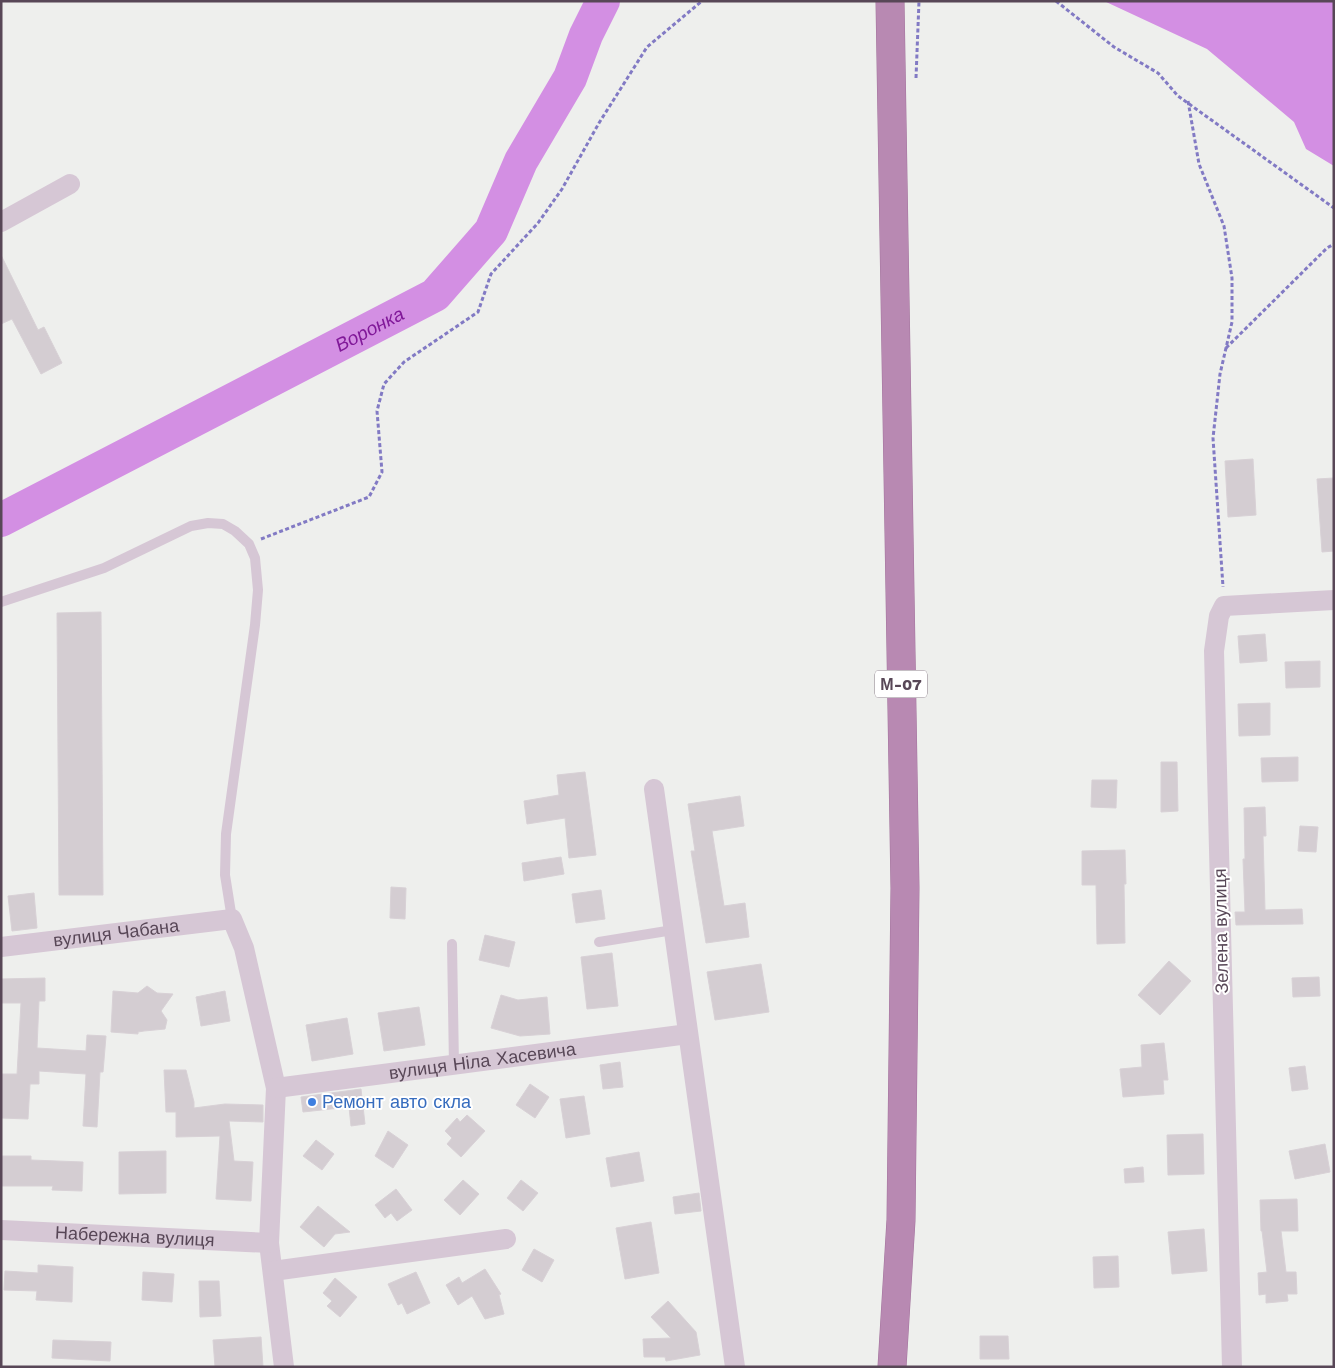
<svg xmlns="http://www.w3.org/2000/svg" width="1335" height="1368" font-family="'Work Sans',sans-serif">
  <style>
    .water { fill: #d38fe3 }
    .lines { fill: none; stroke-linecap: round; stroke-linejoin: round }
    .river { stroke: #d38fe3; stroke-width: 34 }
    .building { fill: #d4cdd2; stroke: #d8d1d6 }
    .highway-casing { stroke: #a3749d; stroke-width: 29 }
    .path { stroke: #827ac4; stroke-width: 3; stroke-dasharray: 4 2.5; stroke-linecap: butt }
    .lane { stroke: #d6c7d5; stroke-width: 10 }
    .street { stroke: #d6c7d5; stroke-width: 20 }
    .highway { stroke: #b889b2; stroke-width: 28 }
    .shop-dot { fill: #3f7fe0; stroke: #fff; stroke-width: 2 }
    .labels { text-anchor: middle; stroke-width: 4; stroke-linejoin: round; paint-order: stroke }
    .shield { fill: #fff; stroke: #8a7e89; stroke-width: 1 }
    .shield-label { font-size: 16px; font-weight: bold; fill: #584757 }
    .street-label { font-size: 18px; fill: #584757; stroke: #fff }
    .shop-label { font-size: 18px; fill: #366cbe; stroke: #fff; text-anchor: start }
    .water-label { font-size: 19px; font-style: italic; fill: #811999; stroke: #fff }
  </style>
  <rect width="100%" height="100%" fill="#eeefed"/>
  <!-- water -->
  <polygon class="water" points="1104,1 1334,1 1334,166 1306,149 1294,122 1207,49"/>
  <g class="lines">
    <!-- river -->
    <path class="river" id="s1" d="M1,520L435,295L491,231L521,161L570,78L586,35L603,1"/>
  </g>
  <!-- building -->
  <g class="building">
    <polygon points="1,255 38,330 44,327 62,363 41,374 12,319 1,324"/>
    <polygon points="1253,459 1256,515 1228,517 1225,461"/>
    <polygon points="1334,478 1334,551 1322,552 1317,479"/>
    <polygon points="101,612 103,895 59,895 57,613"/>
    <polygon points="1265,634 1267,661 1240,663 1238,636"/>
    <polygon points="1320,661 1320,687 1286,688 1285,662"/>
    <polygon points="1270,703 1270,735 1239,736 1238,704"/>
    <polygon points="1298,757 1298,781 1262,782 1261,758"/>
    <polygon points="1161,762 1177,762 1178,811 1161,812"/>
    <polygon points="585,772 596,855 569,858 565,818 527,824 524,801 559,795 557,775"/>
    <polygon points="1092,780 1117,780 1116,808 1091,807"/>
    <polygon points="740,796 744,826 712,831 724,906 745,903 749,937 706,943 691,851 695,851 688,804"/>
    <polygon points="1265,807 1266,836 1263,836 1265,910 1302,909 1303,924 1236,925 1235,912 1245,912 1243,859 1245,859 1244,808"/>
    <polygon points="1300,826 1318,827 1316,852 1298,851"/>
    <polygon points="1125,850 1126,884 1124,884 1125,943 1097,944 1096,885 1082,885 1082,851"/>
    <polygon points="561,857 564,874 524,881 522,863"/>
    <polygon points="391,887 406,888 405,919 390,918"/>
    <polygon points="601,890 605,919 576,923 572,894"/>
    <polygon points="34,893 37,928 12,931 8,896"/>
    <polygon points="485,935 515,942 509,967 479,960"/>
    <polygon points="612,953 618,1006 587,1009 581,957"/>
    <polygon points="1169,961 1191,981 1160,1015 1138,995"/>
    <polygon points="761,964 769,1012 715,1020 707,972"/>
    <polygon points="1319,977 1320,996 1293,997 1292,978"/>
    <polygon points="45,978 45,1001 39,1001 37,1048 86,1051 87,1035 106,1036 103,1072 100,1072 97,1127 83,1126 86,1074 39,1071 39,1084 30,1084 28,1119 1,1118 1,1074 17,1074 21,1003 1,1003 1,979"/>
    <polygon points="147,986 157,993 173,994 161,1011 167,1020 165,1029 144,1031 138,1032 138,1034 111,1032 113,991 138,993"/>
    <polygon points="225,991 230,1021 201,1026 196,997"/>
    <polygon points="501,995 518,1000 547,997 550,1034 520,1036 491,1028"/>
    <polygon points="419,1007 425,1045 384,1051 378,1013"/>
    <polygon points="347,1018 353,1054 312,1061 306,1025"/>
    <polygon points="1164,1043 1168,1080 1163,1080 1164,1094 1123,1097 1120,1069 1142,1067 1141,1045"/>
    <polygon points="620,1062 623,1087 603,1089 600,1065"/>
    <polygon points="1305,1066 1308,1089 1292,1091 1289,1068"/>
    <polygon points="164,1070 186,1070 194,1102 194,1108 225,1104 263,1105 263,1122 229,1121 234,1161 253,1162 251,1201 216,1199 220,1136 176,1137 176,1112 166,1112"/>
    <polygon points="530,1084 549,1097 535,1118 516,1105"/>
    <polygon points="361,1089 365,1124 351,1126 349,1107 303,1112 301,1097"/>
    <polygon points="584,1096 590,1134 566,1138 560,1099"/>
    <polygon points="467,1115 485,1131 461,1157 447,1144 452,1138 445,1131 457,1118 460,1122"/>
    <polygon points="388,1131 408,1145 393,1168 375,1156"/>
    <polygon points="1203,1134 1204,1174 1168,1175 1167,1135"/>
    <polygon points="316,1140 334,1154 322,1170 303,1156"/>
    <polygon points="1325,1144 1330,1172 1295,1179 1289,1151"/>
    <polygon points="166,1151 166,1193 119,1194 119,1152"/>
    <polygon points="639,1152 644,1181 611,1187 606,1158"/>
    <polygon points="1,1156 31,1156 31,1160 83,1162 82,1191 52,1190 53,1186 1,1186"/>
    <polygon points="1143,1167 1144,1182 1125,1183 1124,1169"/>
    <polygon points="463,1180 479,1194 460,1215 444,1200"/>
    <polygon points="521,1180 538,1193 523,1211 507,1198"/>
    <polygon points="396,1189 412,1210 397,1221 391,1213 385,1218 375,1205"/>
    <polygon points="699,1193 701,1211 675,1214 673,1197"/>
    <polygon points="1297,1199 1298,1231 1281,1231 1286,1272 1296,1272 1297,1294 1287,1294 1288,1301 1266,1303 1266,1294 1259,1295 1258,1273 1267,1272 1262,1231 1261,1231 1260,1200"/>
    <polygon points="318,1206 350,1232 335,1234 324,1247 300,1227"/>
    <polygon points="651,1222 659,1273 625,1279 616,1228"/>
    <polygon points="1204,1229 1207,1271 1172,1274 1168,1232"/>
    <polygon points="534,1249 554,1260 542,1282 522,1270"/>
    <polygon points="1118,1256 1119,1287 1094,1288 1093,1257"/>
    <polygon points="38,1265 73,1267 72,1302 36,1300 37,1291 4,1290 5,1271 38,1273"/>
    <polygon points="485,1269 501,1294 499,1295 504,1314 485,1319 472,1296 458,1305 446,1285 459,1277 462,1283"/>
    <polygon points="143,1272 174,1274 172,1302 142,1300"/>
    <polygon points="416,1272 430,1303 407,1314 402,1303 398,1305 388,1284"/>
    <polygon points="335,1278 357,1297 340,1317 327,1306 332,1301 323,1293"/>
    <polygon points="199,1281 219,1281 221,1316 200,1317"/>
    <polygon points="668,1301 696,1332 700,1355 666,1361 665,1357 644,1357 643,1339 671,1338 651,1317"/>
    <polygon points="980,1336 1008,1336 1009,1359 980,1359"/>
    <polygon points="261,1337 263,1367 215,1367 213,1340"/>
    <polygon points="53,1340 111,1342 110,1361 52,1358"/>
  </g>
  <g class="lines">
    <!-- highway casing -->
    <g class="highway-casing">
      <polyline id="highway" points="890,1 905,888 901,1220 892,1367"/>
    </g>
    <!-- path -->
    <g class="path">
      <polyline points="1056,1 1114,47 1158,73 1178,96 1334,208"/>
      <polyline points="916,78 919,1"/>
      <polyline points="1188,101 1199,164 1224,226 1232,278 1232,322 1220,374 1213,438 1223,587"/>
      <polyline points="1226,348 1327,248 1334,244"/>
      <polyline points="261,539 369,497 382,472 377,411 384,384 404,362 478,312 491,274 538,223 562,189 599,123 647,47 702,1"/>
    </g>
    <!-- lane -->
    <g class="lane">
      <polyline points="1,602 104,568 191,526 208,523 223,524 235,531 249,544 255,558 258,590 255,625 226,834 225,875 232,919"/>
      <polyline points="599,942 673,930"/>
      <polyline points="452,944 454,1066"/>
    </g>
    <!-- street -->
    <g class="street">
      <polyline points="1,222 70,184"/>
      <polyline points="654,789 735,1367"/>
      <path id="s2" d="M1,947L232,919L244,948L276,1088L269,1243L284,1367"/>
      <path id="s3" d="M276,1088L688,1034"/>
      <path id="s4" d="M1,1230L269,1243"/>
      <polyline points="273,1271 506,1239"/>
      <polyline points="1232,1367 1214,651 1219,616 1224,606 1334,600"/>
    </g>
    <!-- highway -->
    <use href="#highway" class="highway"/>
  </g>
  <!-- markers -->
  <circle class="shop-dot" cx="312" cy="1102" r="5"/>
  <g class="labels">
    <!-- shield labels -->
    <rect class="shield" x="875" y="670.5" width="52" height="27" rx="4"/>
    <g class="shield-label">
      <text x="901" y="690">М-07</text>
    </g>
    <!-- street labels -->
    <g class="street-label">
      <text transform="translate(1221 931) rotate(-91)" y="6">Зелена вулиця</text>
      <text dy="6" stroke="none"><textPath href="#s2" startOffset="116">вулиця Чабана</textPath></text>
      <text dy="6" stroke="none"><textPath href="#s3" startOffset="208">вулиця Ніла Хасевича</textPath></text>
      <text dy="6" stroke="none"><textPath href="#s4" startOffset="134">Набережна вулиця</textPath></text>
    </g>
    <!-- shop labels -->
    <g class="shop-label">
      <text x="322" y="1108">Ремонт авто скла</text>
    </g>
    <!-- water labels -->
    <g class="water-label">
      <text dy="7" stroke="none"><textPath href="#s1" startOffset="415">Воронка</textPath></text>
    </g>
  </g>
  <!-- border -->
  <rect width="1335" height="1368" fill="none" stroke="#584757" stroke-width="5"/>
</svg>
